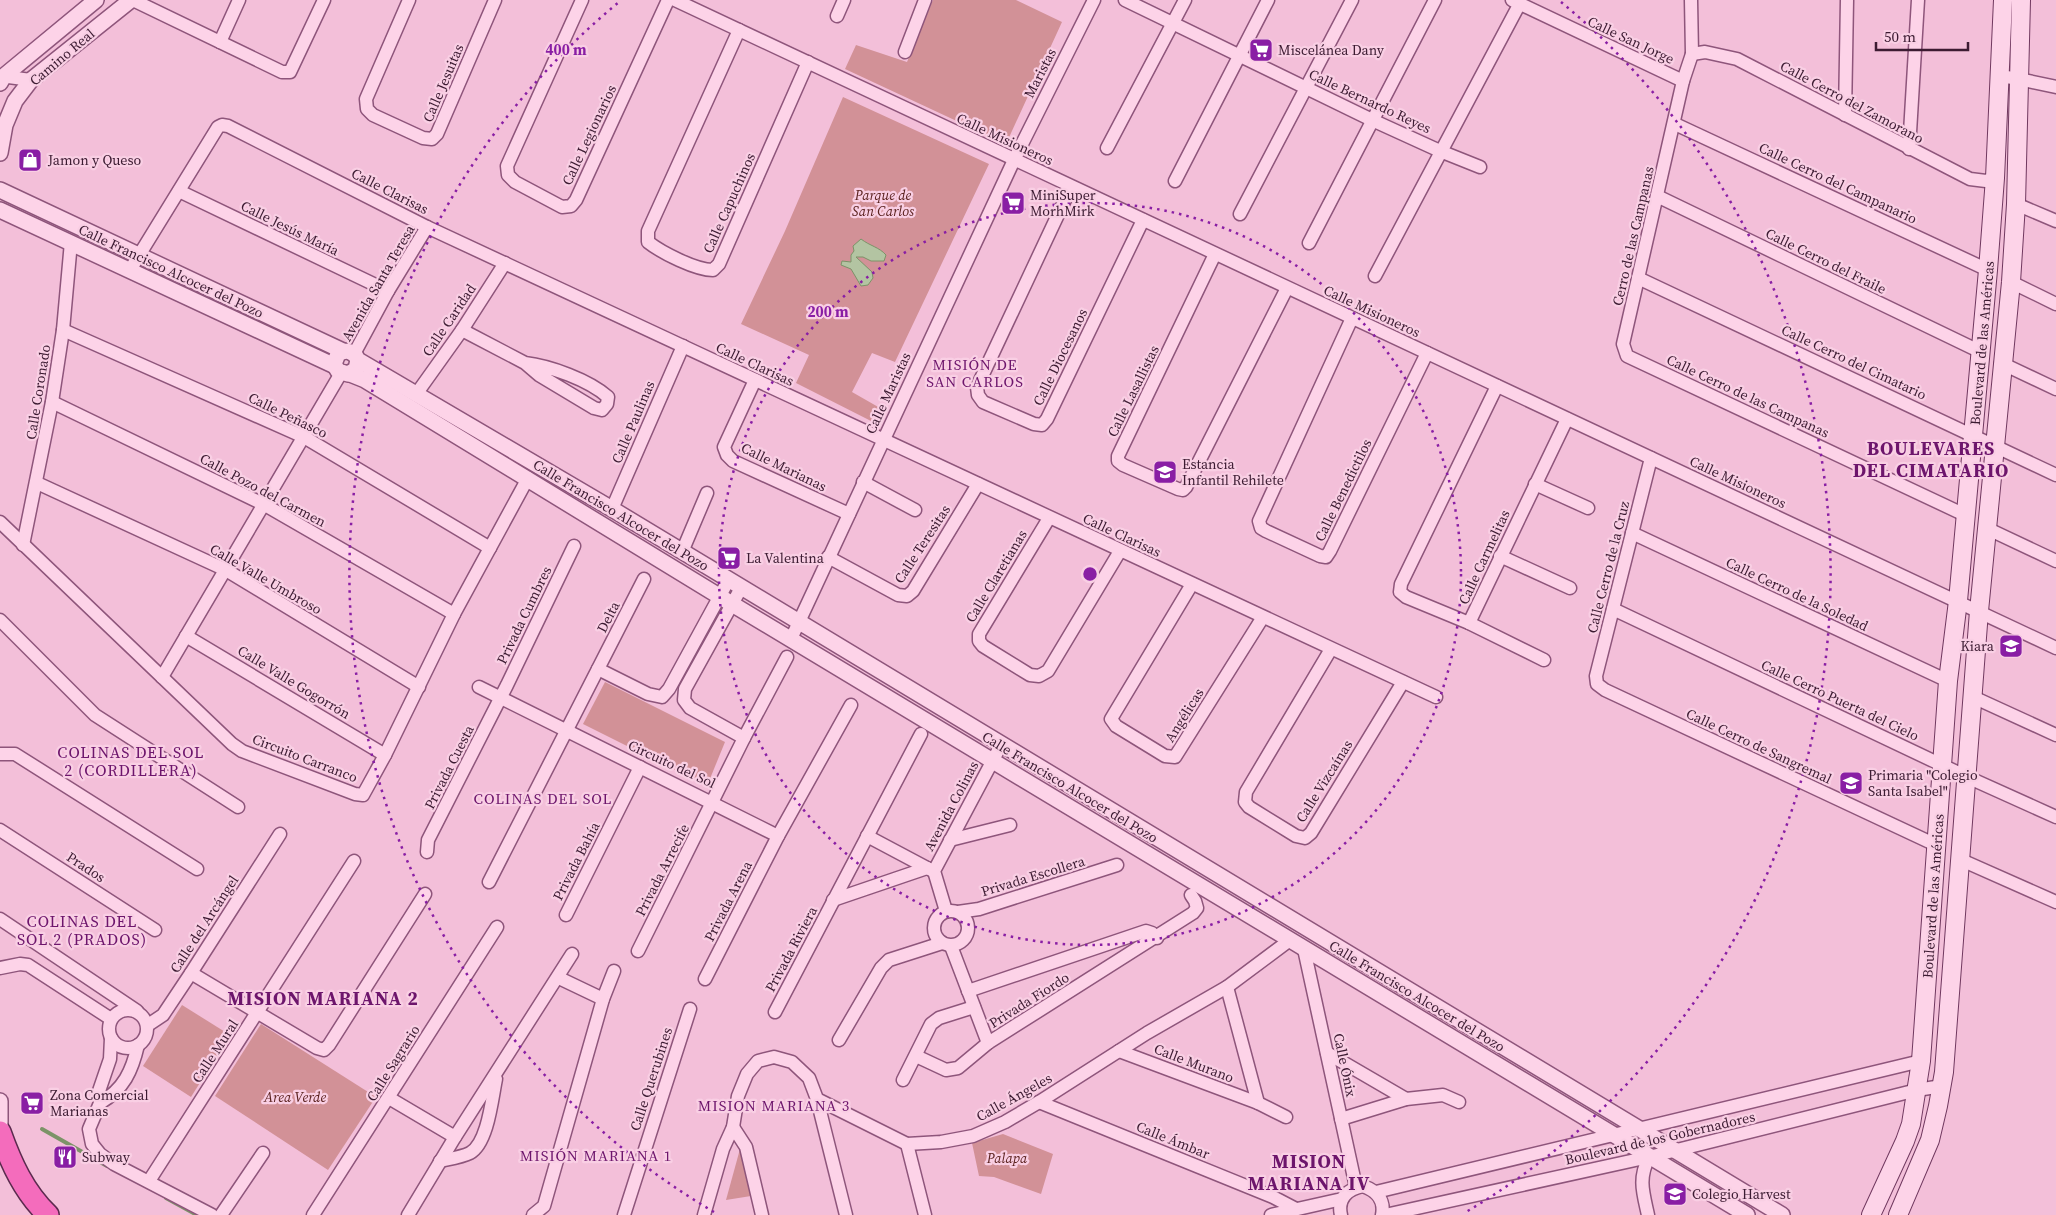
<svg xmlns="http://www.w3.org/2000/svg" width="2056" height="1215" font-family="'Source Serif 4',serif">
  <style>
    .green { fill: #d29197 }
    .water { fill: #b3c4a2; stroke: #7c9368 }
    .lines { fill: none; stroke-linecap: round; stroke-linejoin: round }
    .stream { stroke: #7c9368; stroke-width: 4 }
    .minor-casing { stroke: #8e557b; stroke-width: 15 }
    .tertiary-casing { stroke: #8e557b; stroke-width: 18 }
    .secondary-casing { stroke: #70385f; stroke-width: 20 }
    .trunk-casing { stroke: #5b2a4e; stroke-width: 24 }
    .minor { stroke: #fdd3e8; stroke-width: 12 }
    .tertiary { stroke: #fdd3e8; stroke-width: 15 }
    .secondary { stroke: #fdd3e8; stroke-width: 18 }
    .trunk { stroke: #f46cbc; stroke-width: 21 }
    .ring { fill: none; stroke: #891ea4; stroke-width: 2.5; stroke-dasharray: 2.5 5 }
    .labels { text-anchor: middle; stroke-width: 4.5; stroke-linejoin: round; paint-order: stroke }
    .street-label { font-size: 14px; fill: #3c1b32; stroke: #f9cfe4 }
    .poi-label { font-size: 14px; fill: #3c1b32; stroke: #f9cfe4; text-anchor: start }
    .park-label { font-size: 14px; font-style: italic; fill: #5b221f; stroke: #f9cfe4 }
    .neighbourhood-label { font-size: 15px; letter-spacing: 1px; fill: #6d156c; stroke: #f9cfe4 }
    .quarter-label { font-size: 16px; letter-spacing: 1px; fill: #6d156c; stroke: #f9cfe4 }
    .district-label { font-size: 19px; font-weight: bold; letter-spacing: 1px; fill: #6d156c; stroke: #f9cfe4 }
    .centre { fill: #891ea4; stroke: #f9cfe4; stroke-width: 2.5 }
    .ring-label { font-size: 15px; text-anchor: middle; font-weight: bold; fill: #891ea4; stroke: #f9cfe4; stroke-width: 4.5; stroke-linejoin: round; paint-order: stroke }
  </style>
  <rect width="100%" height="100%" fill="#f3bfd9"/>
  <!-- green -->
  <g class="green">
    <polygon points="933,0 1016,0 1062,22 1006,144 845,69 856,45 907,62"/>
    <polygon points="843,97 989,164 895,362 872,353 852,392 880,408 873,422 796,383 809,355 741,324 785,231"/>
    <polygon points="605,682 725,742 707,786 583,724"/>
    <polygon points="182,1005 230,1035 191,1097 143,1066"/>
    <polygon points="261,1024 376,1097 328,1170 215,1096"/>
    <polygon points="1003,1134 1053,1154 1041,1194 994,1177 979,1176 972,1143"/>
    <polygon points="740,1149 751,1196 726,1200"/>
  </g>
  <!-- water -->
  <path class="water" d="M861,239C870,246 879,247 886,255L884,261H871L863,257H856L872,272L873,278L868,285L861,286L851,269L841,265L842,261L851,262V255L854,251L853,246Z"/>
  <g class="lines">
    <!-- stream -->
    <g class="stream">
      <polyline points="42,1129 107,1166"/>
      <polyline points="166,1198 197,1215"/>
    </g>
    <!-- minor casing -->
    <g class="minor-casing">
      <g id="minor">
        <polyline points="133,0 282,72 290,72 324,0"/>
        <polyline points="409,0 366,99 367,109 373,115 423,138 432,139 437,134 495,0"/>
        <polyline points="582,0 507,166 508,175 515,182 562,207 571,206 576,200 668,0"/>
        <polyline points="675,0 2056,648"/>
        <polyline points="1125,0 1372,120 1440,151 1480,167"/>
        <polyline points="1512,0 1683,81"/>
        <polyline points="1691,0 1692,54 1683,81 1623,344 1627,356 1965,515"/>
        <polyline points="837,16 844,0"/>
        <path d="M739,30L648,231V242C662,253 696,270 713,270L719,264L808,62"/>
        <polyline points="220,42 239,0"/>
        <polyline points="905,52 925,0"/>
        <polyline points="1692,54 1705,52 1737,59 1970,179 1986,181 1995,178"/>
        <polyline points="0,76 31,80"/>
        <polyline points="2000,76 2019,79 2056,87"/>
        <polyline points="1845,115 1847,0"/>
        <polyline points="1675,124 1988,270"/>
        <polyline points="1107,148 1185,0"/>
        <polyline points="1909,149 1918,0"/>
        <polyline points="1175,181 1268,0"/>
        <polyline points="1071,187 977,387 978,395 983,402 1034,424 1042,425 1047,419 1143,220"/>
        <polyline points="179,191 388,291"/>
        <polyline points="1657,196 1981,352"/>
        <polyline points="2016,204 2056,221"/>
        <polyline points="1240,214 1352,0"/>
        <polyline points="1309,243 1435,0"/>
        <polyline points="1215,254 1118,456 1118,461 1123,465 1178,489 1183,490 1186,487 1287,288"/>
        <polyline points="130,270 218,127 222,125 228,126 427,227 1436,697"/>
        <polyline points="1375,276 1520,3"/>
        <polyline points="1638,278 2056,475"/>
        <polyline points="2011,282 2056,304"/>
        <polyline points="1352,318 1259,521 1261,528 1266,531 1320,556 1326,557 1330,551 1427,353"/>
        <polyline points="63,330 304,437 490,548"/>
        <path d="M462,330L525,363L539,375L594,408L602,410L607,404L608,397C589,380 550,366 525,363"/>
        <polyline points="354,354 388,291 427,227"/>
        <polyline points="2001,363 2056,389"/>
        <polyline points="755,380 724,447 727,455 733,461 849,514"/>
        <polyline points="1497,386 1401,584 1400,592 1406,597 1469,623 1544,660"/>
        <polyline points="417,393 462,330 505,263"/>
        <polyline points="52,402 265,505 454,614"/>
        <polyline points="1651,458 1596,676 1597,684 1605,690 1936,845"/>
        <polyline points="863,482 915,510"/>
        <polyline points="37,483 226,570 419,687"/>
        <polyline points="1535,484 1588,508"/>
        <polyline points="612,509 683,346"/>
        <polyline points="1049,518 979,634 979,641 983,646 1030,675 1039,676 1048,671 1120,551"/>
        <polyline points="0,522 232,744 242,751 355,794 363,795 385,755 454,614 528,478"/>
        <polyline points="1986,528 2056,561"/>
        <polyline points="1632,533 1948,681"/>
        <polyline points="23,545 52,402 63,330 71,242"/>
        <polyline points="682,552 707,493"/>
        <polyline points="1500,556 1570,588"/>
        <polyline points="828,557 898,595 907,596 913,591 978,484"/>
        <polyline points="1192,584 1111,719 1116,726 1165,756 1175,757 1263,617"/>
        <polyline points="741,588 685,689 684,700 690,708 744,738"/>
        <polyline points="1613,609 1965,776 2056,817"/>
        <polyline points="0,620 95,715 238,807"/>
        <polyline points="1469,623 1567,419"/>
        <polyline points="186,636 385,755"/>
        <polyline points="791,639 1014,160 1094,0"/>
        <polyline points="1331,649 1246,792 1245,802 1249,807 1296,836 1305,838 1311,833 1403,682"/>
        <polyline points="598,669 648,694 662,697 669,689 728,581"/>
        <polyline points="162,677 341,373"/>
        <polyline points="479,687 778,836"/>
        <polyline points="1973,697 2056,735"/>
        <polyline points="0,754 15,754 197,869"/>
        <polyline points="0,830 155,930"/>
        <polyline points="867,836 931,870"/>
        <polyline points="950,840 1010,825"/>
        <polyline points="427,852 428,840 507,685 574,546"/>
        <polyline points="1959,859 2056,902"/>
        <polyline points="489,882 644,579"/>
        <polyline points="833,900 927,868"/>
        <circle cx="951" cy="928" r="17"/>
        <polyline points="946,911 934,871 1001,745"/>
        <polyline points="958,912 979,909 1117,865"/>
        <polyline points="566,915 640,767"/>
        <polyline points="0,919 137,1011"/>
        <polyline points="951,946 988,1043"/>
        <polyline points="1304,949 1356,1187"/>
        <polyline points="638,951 744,738 787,657"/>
        <polyline points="0,968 20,964 28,965 111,1019"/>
        <polyline points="191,973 317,1048 324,1050 329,1045 425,894"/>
        <polyline points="559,978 603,999"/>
        <polyline points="705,979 778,836 851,705"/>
        <polyline points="1227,987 1258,1103"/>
        <polyline points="968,991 1146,931 1152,933 1157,938"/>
        <circle cx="128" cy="1029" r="19"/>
        <polyline points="775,1012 921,734"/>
        <polyline points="148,1025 163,1015 191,973 280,834"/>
        <polyline points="111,1038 110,1059 99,1091 100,1103 89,1129 92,1144 100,1154 114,1164 212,1215"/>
        <polyline points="839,1040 881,968 889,960 942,943"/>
        <polyline points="1119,1051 1258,1103 1286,1117"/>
        <polyline points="1327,1053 1406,1099"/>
        <polyline points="916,1056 946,1070 958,1068 988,1043 1193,913 1197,908 1195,901 1191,895"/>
        <polyline points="903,1080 931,1024 939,1018 974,1007"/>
        <polyline points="389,1098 455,1137"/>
        <polyline points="817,1099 846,1215"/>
        <polyline points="1039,1102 1273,1197 1296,1209"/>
        <path d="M100,1103C124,1089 132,1071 138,1045"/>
        <polyline points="1341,1119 1406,1099 1443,1095 1459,1102"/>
        <polyline points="733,1127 746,1147 762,1215"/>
        <polyline points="907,1144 925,1215"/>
        <path d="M440,1161C449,1159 462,1157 470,1153C488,1143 492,1098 496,1079"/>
        <polyline points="149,1181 354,861"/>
        <polyline points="1376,1192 1921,1061"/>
        <polyline points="221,1215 263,1153"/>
        <polyline points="313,1215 497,927"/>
        <polyline points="408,1215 455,1137 572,954"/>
        <polyline points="533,1215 544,1206 603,999 614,971"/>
        <polyline points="624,1215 690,1009"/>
        <polyline points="704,1215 723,1149 733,1127 738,1096 747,1074 758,1061 774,1057 792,1062 809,1078 817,1099 907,1144 941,1142 973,1136 1005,1122 1039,1102 1147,1033 1227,987 1290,940"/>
        <polyline points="1271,1215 1342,1199"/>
        <path d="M1341,1215C1337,1198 1348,1189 1363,1186C1377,1191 1385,1200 1382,1215"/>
        <polyline points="1385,1215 1649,1157 1917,1090 1942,1086"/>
        <path d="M1648,1215C1643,1192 1638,1179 1649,1157"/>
      </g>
    </g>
    <!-- tertiary casing -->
    <g class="tertiary-casing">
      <g id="tertiary">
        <polyline points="0,83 4,76 96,0"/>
        <polyline points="0,153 5,125 15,101 31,80 131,0"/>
        <polyline points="0,190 343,351"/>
        <polyline points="0,210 335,366"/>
        <path d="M358,360L356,369L348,374L338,371L334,364L338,354C346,349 354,351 358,360L612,509L1782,1215"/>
        <polyline points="350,374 365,380 732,604 1747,1215"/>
        <polyline points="0,1101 0,1128"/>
      </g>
    </g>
    <!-- secondary casing -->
    <g class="secondary-casing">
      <g id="secondary">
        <polyline points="1871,1215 1905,1141 1911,1124 1921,1061 1948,681 1958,601 1988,270 1995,178 2003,0"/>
        <polyline points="1898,1215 1930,1140 1938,1106 1944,1072 1979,611 2011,282 2016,204 2021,0"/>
      </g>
    </g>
    <!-- trunk casing -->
    <g class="trunk-casing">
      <path id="trunk" d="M0,1132C11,1163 24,1192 48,1215"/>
    </g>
    <!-- minor -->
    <use href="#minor" class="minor"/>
    <!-- tertiary -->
    <use href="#tertiary" class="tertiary"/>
    <!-- secondary -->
    <use href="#secondary" class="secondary"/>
    <!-- trunk -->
    <use href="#trunk" class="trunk"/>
  </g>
  <!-- distance rings -->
  <g class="ring">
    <circle cx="1090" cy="574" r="371"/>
    <path d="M714 1212A741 741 0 0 1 619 2M1561 2A741 741 0 0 1 1466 1212"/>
  </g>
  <!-- icons -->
  <defs>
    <g id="supermarket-square" transform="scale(1.25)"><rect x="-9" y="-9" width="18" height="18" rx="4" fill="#891ea4" stroke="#f9cfe4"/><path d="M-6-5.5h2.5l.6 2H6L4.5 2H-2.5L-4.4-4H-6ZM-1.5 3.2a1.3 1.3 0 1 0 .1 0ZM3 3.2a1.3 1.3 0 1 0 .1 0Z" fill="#fff"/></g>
    <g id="shop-square" transform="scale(1.25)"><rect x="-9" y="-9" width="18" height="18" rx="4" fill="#891ea4" stroke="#f9cfe4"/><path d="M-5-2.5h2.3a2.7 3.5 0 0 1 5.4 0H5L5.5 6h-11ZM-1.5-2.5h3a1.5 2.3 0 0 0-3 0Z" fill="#fff"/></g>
    <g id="school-square" transform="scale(1.25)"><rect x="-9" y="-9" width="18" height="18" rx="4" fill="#891ea4" stroke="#f9cfe4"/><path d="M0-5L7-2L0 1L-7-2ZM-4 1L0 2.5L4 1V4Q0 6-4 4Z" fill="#fff"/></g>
    <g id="restaurant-square" transform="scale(1.25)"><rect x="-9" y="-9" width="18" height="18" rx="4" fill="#891ea4" stroke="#f9cfe4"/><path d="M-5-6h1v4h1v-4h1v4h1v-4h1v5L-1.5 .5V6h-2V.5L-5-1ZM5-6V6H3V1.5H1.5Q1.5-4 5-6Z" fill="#fff"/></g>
    <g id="university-square" transform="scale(1.25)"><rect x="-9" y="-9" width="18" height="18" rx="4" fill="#891ea4" stroke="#f9cfe4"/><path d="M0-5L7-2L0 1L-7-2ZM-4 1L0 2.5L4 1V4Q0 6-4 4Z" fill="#fff"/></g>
  </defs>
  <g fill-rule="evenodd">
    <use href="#supermarket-square" x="1261" y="50"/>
    <use href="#shop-square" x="30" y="160"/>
    <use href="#supermarket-square" x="1013" y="203"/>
    <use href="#school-square" x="1165" y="472"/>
    <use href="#supermarket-square" x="729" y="558"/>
    <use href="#school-square" x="2011" y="646"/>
    <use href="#school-square" x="1851" y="783"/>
    <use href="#supermarket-square" x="32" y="1103"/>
    <use href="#restaurant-square" x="65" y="1157"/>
    <use href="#university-square" x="1675" y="1194"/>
  </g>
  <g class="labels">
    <!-- street labels -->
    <g class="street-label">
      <text transform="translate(1631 40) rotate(25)" y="5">Calle San Jorge</text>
      <text transform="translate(62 57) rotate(-40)" y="5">Camino Real</text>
      <text transform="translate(1040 73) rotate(-63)" y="5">Maristas</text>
      <text transform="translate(443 83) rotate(-67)" y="5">Calle Jesuitas</text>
      <text transform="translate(1370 101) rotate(25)" y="5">Calle Bernardo Reyes</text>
      <text transform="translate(1852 102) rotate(28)" y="5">Calle Cerro del Zamorano</text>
      <text transform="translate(589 135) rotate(-65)" y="5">Calle Legionarios</text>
      <text transform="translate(1005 139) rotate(25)" y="5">Calle Misioneros</text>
      <text transform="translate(1838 183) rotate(25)" y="5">Calle Cerro del Campanario</text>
      <text transform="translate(390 191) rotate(27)" y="5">Calle Clarisas</text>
      <text transform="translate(729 203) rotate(-66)" y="5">Calle Capuchinos</text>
      <text transform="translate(290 228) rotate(26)" y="5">Calle Jesús María</text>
      <text transform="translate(1633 236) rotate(-77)" y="5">Cerro de las Campanas</text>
      <text transform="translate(1826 261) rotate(26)" y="5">Calle Cerro del Fraile</text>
      <text transform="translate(171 271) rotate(25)" y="5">Calle Francisco Alcocer del Pozo</text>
      <text transform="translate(378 283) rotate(-60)" y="5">Avenida Santa Teresa</text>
      <text transform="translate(1372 311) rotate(25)" y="5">Calle Misioneros</text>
      <text transform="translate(449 320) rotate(-56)" y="5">Calle Caridad</text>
      <text transform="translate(1982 343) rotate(-85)" y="5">Boulevard de las Américas</text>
      <text transform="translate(1060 357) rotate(-64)" y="5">Calle Diocesanos</text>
      <text transform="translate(1854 362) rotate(25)" y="5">Calle Cerro del Cimatario</text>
      <text transform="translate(755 364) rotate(25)" y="5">Calle Clarisas</text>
      <text transform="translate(1133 391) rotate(-64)" y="5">Calle Lasallistas</text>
      <text transform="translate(38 392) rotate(-81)" y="5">Calle Coronado</text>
      <text transform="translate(888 393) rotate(-65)" y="5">Calle Maristas</text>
      <text transform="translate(1748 396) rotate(25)" y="5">Calle Cerro de las Campanas</text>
      <text transform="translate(288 415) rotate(26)" y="5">Calle Peñasco</text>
      <text transform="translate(633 422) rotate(-67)" y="5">Calle Paulinas</text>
      <text transform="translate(784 467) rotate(26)" y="5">Calle Marianas</text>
      <text transform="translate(1738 482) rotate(25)" y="5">Calle Misioneros</text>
      <text transform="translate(263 490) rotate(28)" y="5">Calle Pozo del Carmen</text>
      <text transform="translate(1343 490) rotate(-64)" y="5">Calle Benedictilos</text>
      <text transform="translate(621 515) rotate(31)" y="5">Calle Francisco Alcocer del Pozo</text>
      <text transform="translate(1122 535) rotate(25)" y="5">Calle Clarisas</text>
      <text transform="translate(922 544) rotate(-57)" y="5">Calle Teresitas</text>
      <text transform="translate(1484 557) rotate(-65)" y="5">Calle Carmelitas</text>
      <text transform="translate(1608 567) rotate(-76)" y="5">Calle Cerro de la Cruz</text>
      <text transform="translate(996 576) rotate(-59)" y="5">Calle Claretianas</text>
      <text transform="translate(266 579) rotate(30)" y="5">Calle Valle Umbroso</text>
      <text transform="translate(1797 594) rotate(25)" y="5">Calle Cerro de la Soledad</text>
      <text transform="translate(524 615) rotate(-64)" y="5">Privada Cumbres</text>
      <text transform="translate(608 617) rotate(-63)" y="5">Delta</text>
      <text transform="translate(294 682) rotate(31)" y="5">Calle Valle Gogorrón</text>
      <text transform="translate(1840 700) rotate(25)" y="5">Calle Cerro Puerta del Cielo</text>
      <text transform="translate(1184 715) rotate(-58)" y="5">Angélicas</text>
      <text transform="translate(1759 746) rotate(25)" y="5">Calle Cerro de Sangremal</text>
      <text transform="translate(305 758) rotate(21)" y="5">Circuito Carranco</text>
      <text transform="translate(672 764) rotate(25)" y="5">Circuito del Sol</text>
      <text transform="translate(449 767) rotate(-63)" y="5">Privada Cuesta</text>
      <text transform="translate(1324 781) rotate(-58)" y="5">Calle Vizcaínas</text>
      <text transform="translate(1070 787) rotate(31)" y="5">Calle Francisco Alcocer del Pozo</text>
      <text transform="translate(951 806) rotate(-62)" y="5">Avenida Colinas</text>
      <text transform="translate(576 861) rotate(-63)" y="5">Privada Bahía</text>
      <text transform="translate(86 867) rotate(33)" y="5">Prados</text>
      <text transform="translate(662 870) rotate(-63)" y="5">Privada Arrecife</text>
      <text transform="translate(1033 876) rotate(-17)" y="5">Privada Escollera</text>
      <text transform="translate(1933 896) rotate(-86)" y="5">Boulevard de las Américas</text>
      <text transform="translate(728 901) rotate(-63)" y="5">Privada Arena</text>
      <text transform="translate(204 924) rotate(-57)" y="5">Calle del Arcángel</text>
      <text transform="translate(791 949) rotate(-62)" y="5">Privada Riviera</text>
      <text transform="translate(1417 996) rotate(31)" y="5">Calle Francisco Alcocer del Pozo</text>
      <text transform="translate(1029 1000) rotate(-32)" y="5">Privada Fiordo</text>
      <text transform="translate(215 1051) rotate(-57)" y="5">Calle Mural</text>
      <text transform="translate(393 1063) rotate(-58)" y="5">Calle Sagrario</text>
      <text transform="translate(1194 1063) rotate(21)" y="5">Calle Murano</text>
      <text transform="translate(1345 1065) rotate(78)" y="5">Calle Ónix</text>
      <text transform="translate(651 1079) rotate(-72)" y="5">Calle Querubines</text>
      <text transform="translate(1014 1097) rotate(-29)" y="5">Calle Ángeles</text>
      <text transform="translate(1660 1138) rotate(-13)" y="5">Boulevard de los Gobernadores</text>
      <text transform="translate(1173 1140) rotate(22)" y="5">Calle Ámbar</text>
    </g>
    <!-- poi labels -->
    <g class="poi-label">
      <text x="1278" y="55">Miscelánea Dany</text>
      <text x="48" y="165">Jamon y Queso</text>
      <text x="1030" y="200">MiniSuper<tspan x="1030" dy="16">MorhMirk</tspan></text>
      <text x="1182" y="469">Estancia<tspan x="1182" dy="16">Infantil Rehilete</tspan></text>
      <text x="746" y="563">La Valentina</text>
      <text x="1994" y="651" text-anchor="end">Kiara</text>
      <text x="1868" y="780">Primaria "Colegio<tspan x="1868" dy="16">Santa Isabel"</tspan></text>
      <text x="50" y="1100">Zona Comercial<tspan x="50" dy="16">Marianas</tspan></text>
      <text x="82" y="1162">Subway</text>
      <text x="1692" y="1199">Colegio Harvest</text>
    </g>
    <!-- park labels -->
    <g class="park-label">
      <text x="883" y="200">Parque de<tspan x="883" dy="16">San Carlos</tspan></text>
      <text x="295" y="1102">Area Verde</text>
      <text x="1007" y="1163">Palapa</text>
    </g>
    <!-- neighbourhood labels -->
    <g class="neighbourhood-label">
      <text x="975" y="370">MISIÓN DE<tspan x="975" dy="17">SAN CARLOS</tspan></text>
      <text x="543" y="804">COLINAS DEL SOL</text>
      <text x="774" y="1111">MISION MARIANA 3</text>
      <text x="596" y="1161">MISIÓN MARIANA 1</text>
    </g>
    <!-- quarter labels -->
    <g class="quarter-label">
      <text x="131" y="758">COLINAS DEL SOL<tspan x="131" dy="18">2 (CORDILLERA)</tspan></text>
      <text x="82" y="927">COLINAS DEL<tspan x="82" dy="18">SOL 2 (PRADOS)</tspan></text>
    </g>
    <!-- district labels -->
    <g class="district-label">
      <text x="1931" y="455">BOULEVARES<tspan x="1931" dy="22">DEL CIMATARIO</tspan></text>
      <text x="323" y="1005">MISION MARIANA 2</text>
      <text x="1309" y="1168">MISION<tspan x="1309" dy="22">MARIANA IV</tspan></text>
    </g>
  </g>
  <circle cx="1090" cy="574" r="8" class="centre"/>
  <g class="ring-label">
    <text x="566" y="55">400 m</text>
    <text x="828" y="317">200 m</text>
  </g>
  <!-- scale -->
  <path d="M1876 42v8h92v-8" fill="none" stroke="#3c1b32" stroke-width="2.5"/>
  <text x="1884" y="42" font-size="15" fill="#3c1b32" stroke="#f9cfe4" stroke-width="4" paint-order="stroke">50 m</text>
</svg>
